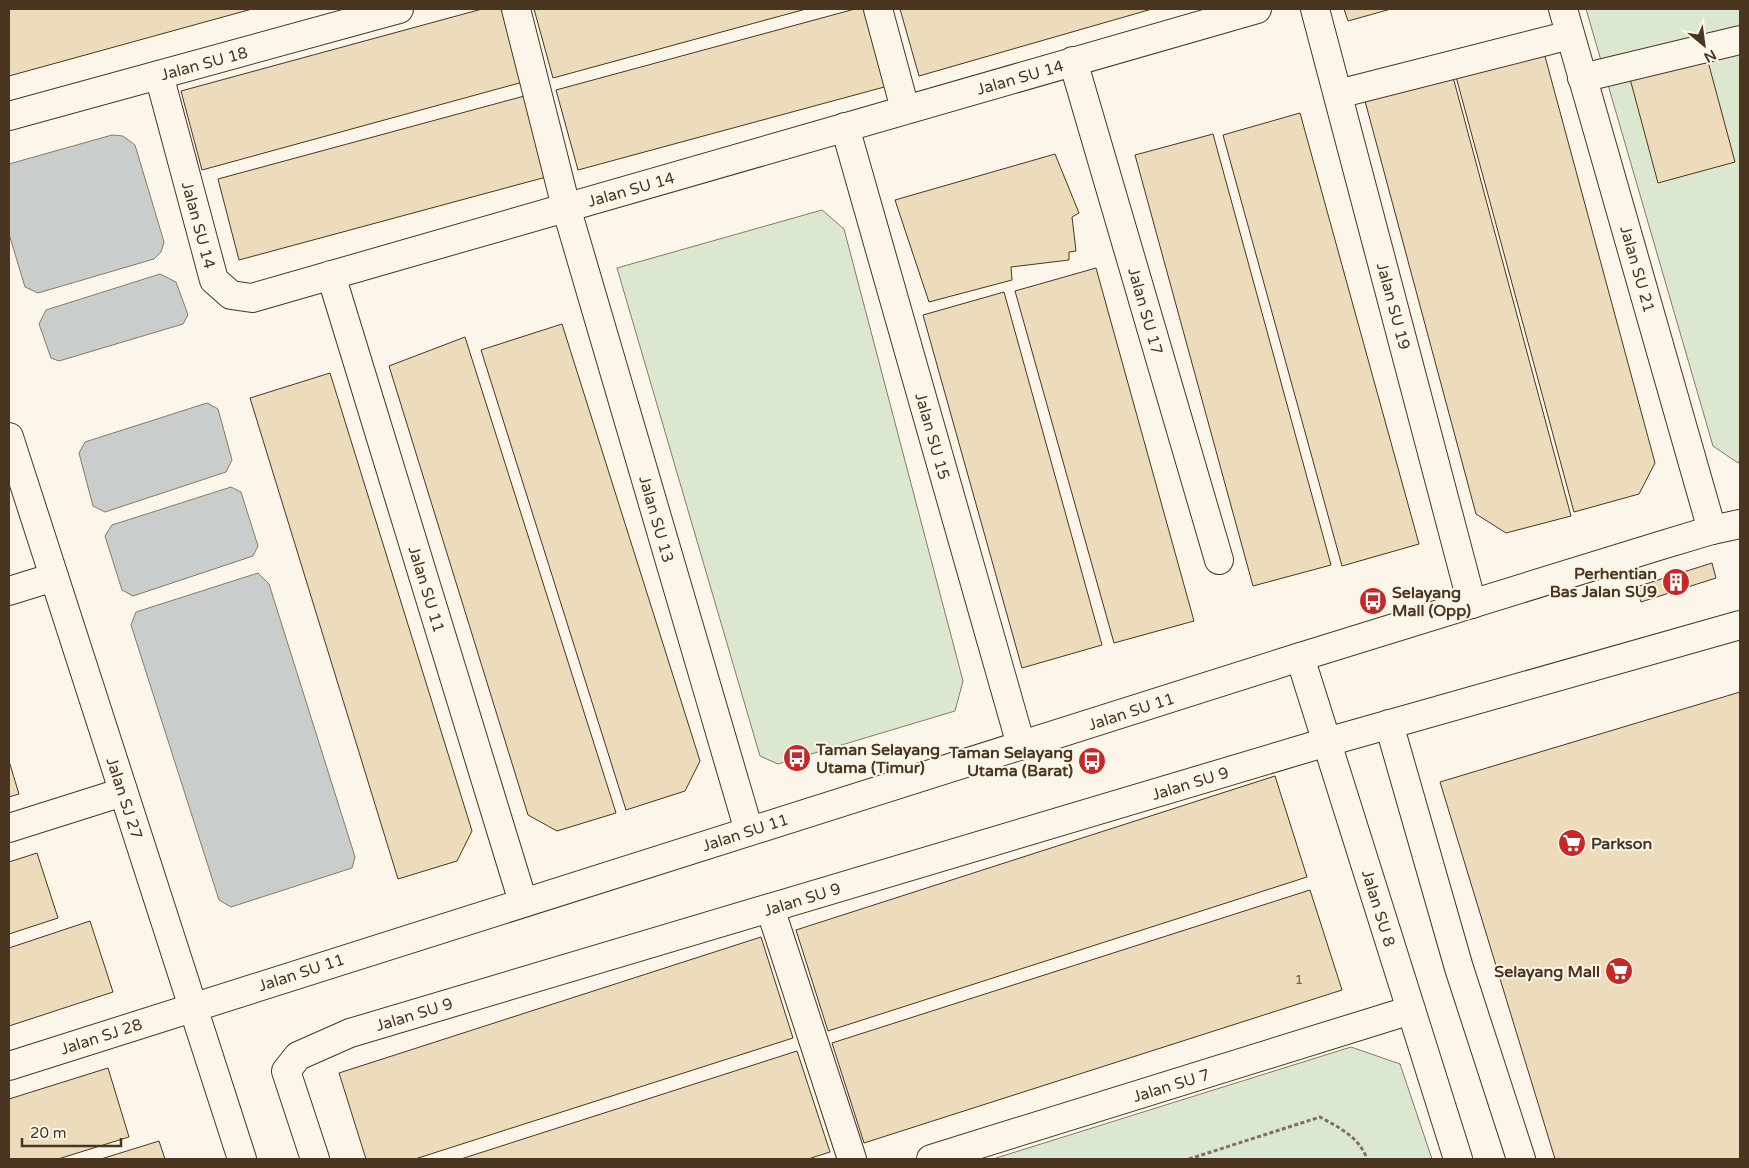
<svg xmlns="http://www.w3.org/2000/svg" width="1749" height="1168" font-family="'Varela Round',sans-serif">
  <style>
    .green { fill: #dce7d0; stroke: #887966 }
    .water { fill: #c9cecd; stroke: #887966 }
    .building { fill: #ecdcbc; stroke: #4a3520 }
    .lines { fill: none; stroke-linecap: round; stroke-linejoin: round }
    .minor-casing { stroke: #4a3520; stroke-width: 30 }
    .path { stroke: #7f6f5c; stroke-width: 3; stroke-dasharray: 4 2.5; stroke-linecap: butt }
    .minor { stroke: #fbf6e9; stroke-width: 28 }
    .labels { text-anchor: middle; stroke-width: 4; stroke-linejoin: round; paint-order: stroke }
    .number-label { font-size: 14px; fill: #725f47 }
    .street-label { font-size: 16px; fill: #4a3520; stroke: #fbf6e9 }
    .poi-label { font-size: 16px; font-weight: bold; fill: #4a3520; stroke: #fbf6e9; text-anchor: end }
  </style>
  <rect width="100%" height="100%" fill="#fbf6e9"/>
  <!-- green -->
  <g class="green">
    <polygon points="1586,9 1740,9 1740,460 1738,463 1713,446"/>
    <polygon points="822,210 844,229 963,681 955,711 778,764 760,756 617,268"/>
    <polygon points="1351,1047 1400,1064 1432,1159 993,1159"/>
  </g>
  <!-- water -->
  <g class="water">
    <polygon points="112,135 123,136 135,145 164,242 161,252 154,259 38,293 25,287 9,234 9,164"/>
    <polygon points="160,274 176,282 188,315 183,324 59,361 51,358 39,324 46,310"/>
    <polygon points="207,403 218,409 232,460 226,472 105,512 93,506 79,453 85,442"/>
    <polygon points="231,487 241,492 258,546 253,556 133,596 122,590 105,536 112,525"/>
    <polygon points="258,573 269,584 355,857 352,868 231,907 219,900 131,625 136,612"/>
  </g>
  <!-- building -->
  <g class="building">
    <polygon points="9,9 252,9 9,76"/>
    <polygon points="482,9 504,9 523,82 202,170 181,91"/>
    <polygon points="534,9 806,9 553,78"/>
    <polygon points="855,9 867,9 888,86 578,170 556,90"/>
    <polygon points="900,9 1152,9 919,76"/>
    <polygon points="1344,9 1391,9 1348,21"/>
    <polygon points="1543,49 1655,463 1639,494 1574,512 1455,73"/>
    <polygon points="1706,54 1735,162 1658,183 1629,75"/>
    <polygon points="1453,77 1571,516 1506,533 1476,514 1365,101"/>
    <polygon points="528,95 550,176 239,260 218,179"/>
    <polygon points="1300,113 1419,544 1342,566 1223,135"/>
    <polygon points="1213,134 1331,565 1253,586 1135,155"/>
    <polygon points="1055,154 1079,213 1072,217 1076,251 1069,252 1069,260 1011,267 1012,280 929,302 895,200"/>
    <polygon points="1096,268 1194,621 1114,643 1015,291"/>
    <polygon points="1004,292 1102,645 1022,668 923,315"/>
    <polygon points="562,324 700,761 685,791 626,810 481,350"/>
    <polygon points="465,337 616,813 557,831 528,815 389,366"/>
    <polygon points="330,373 472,831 457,861 398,879 250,398"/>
    <polygon points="1712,563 1716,578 1641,602 1636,587"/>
    <polygon points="1740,692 1740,1159 1555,1159 1440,782"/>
    <polygon points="9,761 19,794 9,797"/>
    <polygon points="1275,776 1307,877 828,1031 796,930"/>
    <polygon points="37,853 58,918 9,934 9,862"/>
    <polygon points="1310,890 1342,990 864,1143 832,1043"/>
    <polygon points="90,921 113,992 9,1026 9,948"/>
    <polygon points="761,937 793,1038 415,1159 366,1159 339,1073"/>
    <polygon points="797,1051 830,1152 808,1159 461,1159"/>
    <polygon points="108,1068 129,1137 58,1159 9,1159 9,1099"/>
    <polygon points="159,1141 165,1159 101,1159"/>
  </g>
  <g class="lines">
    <!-- minor casing -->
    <g class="minor-casing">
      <g id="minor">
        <polyline points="516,9 566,207 749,831"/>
        <polyline points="878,9 905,109"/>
        <polyline points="1315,9 1472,604"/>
        <polyline points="1563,9 1712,530"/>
        <polyline points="1073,61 1219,560"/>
        <polyline points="159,75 214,280 231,295 252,298 1257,9"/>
        <polyline points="1582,78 1740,40"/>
        <polyline points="1338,94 1570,35"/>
        <polyline points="9,116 399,9"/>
        <polyline points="845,127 1021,745"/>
        <polyline points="331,275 523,902"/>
        <polyline points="9,437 242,1159"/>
        <polyline points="9,591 54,577"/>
        <polyline points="1300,657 1458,1159"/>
        <polyline points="1389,724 1459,968 1521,1159"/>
        <polyline points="9,828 123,792"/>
        <polyline points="770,908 852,1159"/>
        <polyline points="9,1066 1300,657 1662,545 1712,530 1740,524"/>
        <polyline points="315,1159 286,1071 298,1056 350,1033 1327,742 1740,625"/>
        <polyline points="931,1159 1411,1010"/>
      </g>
    </g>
    <!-- path -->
    <path class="path" d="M1189,1159L1320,1117C1340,1128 1359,1137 1367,1159"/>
    <!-- minor -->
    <use href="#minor" class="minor"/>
  </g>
  <!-- icons -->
  <defs>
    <g id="building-disc" transform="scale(1.4375)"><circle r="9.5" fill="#c62828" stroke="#fbf6e9"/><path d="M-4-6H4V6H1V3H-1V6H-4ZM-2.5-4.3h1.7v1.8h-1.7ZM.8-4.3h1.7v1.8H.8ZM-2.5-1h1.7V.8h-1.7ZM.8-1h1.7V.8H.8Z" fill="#fff"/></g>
    <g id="bus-disc" transform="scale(1.4375)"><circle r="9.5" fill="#c62828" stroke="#fbf6e9"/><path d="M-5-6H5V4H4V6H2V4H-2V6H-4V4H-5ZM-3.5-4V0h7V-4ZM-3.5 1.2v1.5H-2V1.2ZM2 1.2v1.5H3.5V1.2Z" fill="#fff"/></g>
    <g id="supermarket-disc" transform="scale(1.4375)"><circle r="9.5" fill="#c62828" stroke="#fbf6e9"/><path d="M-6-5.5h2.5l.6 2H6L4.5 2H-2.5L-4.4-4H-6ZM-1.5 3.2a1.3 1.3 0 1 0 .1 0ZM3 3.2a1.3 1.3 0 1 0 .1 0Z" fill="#fff"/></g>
  </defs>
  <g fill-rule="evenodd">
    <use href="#building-disc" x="1676" y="582"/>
    <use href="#bus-disc" x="1373" y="601"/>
    <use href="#bus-disc" x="797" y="758"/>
    <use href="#bus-disc" x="1092" y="761"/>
    <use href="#supermarket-disc" x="1572" y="843"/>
    <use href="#supermarket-disc" x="1619" y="971"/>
  </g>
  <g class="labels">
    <!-- number labels -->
    <g class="number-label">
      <text x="1299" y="984">1</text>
    </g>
    <!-- street labels -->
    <g class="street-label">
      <text transform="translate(204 63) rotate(-15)" y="6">Jalan SU 18</text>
      <text transform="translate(1020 77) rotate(-16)" y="6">Jalan SU 14</text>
      <text transform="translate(631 189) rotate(-16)" y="6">Jalan SU 14</text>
      <text transform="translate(199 225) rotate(75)" y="6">Jalan SU 14</text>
      <text transform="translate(1638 269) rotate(74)" y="6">Jalan SU 21</text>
      <text transform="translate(1394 306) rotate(75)" y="6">Jalan SU 19</text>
      <text transform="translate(1146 311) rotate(74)" y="6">Jalan SU 17</text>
      <text transform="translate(933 436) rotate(74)" y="6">Jalan SU 15</text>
      <text transform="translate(657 519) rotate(74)" y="6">Jalan SU 13</text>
      <text transform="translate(427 589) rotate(73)" y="6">Jalan SU 11</text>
      <text transform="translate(1131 711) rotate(-18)" y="6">Jalan SU 11</text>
      <text transform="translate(1190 783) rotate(-17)" y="6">Jalan SU 9</text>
      <text transform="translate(125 798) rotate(72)" y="6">Jalan SJ 27</text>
      <text transform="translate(745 832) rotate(-18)" y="6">Jalan SU 11</text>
      <text transform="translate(802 899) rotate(-17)" y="6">Jalan SU 9</text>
      <text transform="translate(1379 908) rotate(73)" y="6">Jalan SU 8</text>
      <text transform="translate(301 972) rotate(-18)" y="6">Jalan SU 11</text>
      <text transform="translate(414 1014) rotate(-17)" y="6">Jalan SU 9</text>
      <text transform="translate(101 1036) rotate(-18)" y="6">Jalan SJ 28</text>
      <text transform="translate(1171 1085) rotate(-17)" y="6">Jalan SU 7</text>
    </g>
    <!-- poi labels -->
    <g class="poi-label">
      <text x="1657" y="579">Perhentian<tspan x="1657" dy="18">Bas Jalan SU9</tspan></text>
      <text x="1392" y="598" text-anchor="start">Selayang<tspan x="1392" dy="18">Mall (Opp)</tspan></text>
      <text x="816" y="755" text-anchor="start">Taman Selayang<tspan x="816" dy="18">Utama (Timur)</tspan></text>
      <text x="1073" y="758">Taman Selayang<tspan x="1073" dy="18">Utama (Barat)</tspan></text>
      <text x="1591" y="849" text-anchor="start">Parkson</text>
      <text x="1600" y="977">Selayang Mall</text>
    </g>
  </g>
  <!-- border -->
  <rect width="1749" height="1168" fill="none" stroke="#4a3520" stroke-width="20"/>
  <!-- north arrow -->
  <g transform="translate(1704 45) rotate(151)" stroke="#fbf6e9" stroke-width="4" paint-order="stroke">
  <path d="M0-4L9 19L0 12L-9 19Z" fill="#4a3520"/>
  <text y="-8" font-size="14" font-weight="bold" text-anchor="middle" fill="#4a3520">N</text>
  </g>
  <!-- scale -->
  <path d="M22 1138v8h99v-8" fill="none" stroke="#4a3520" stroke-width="2.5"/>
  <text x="30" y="1138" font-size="15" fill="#4a3520" stroke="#fbf6e9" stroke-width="4" paint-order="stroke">20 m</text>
</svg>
